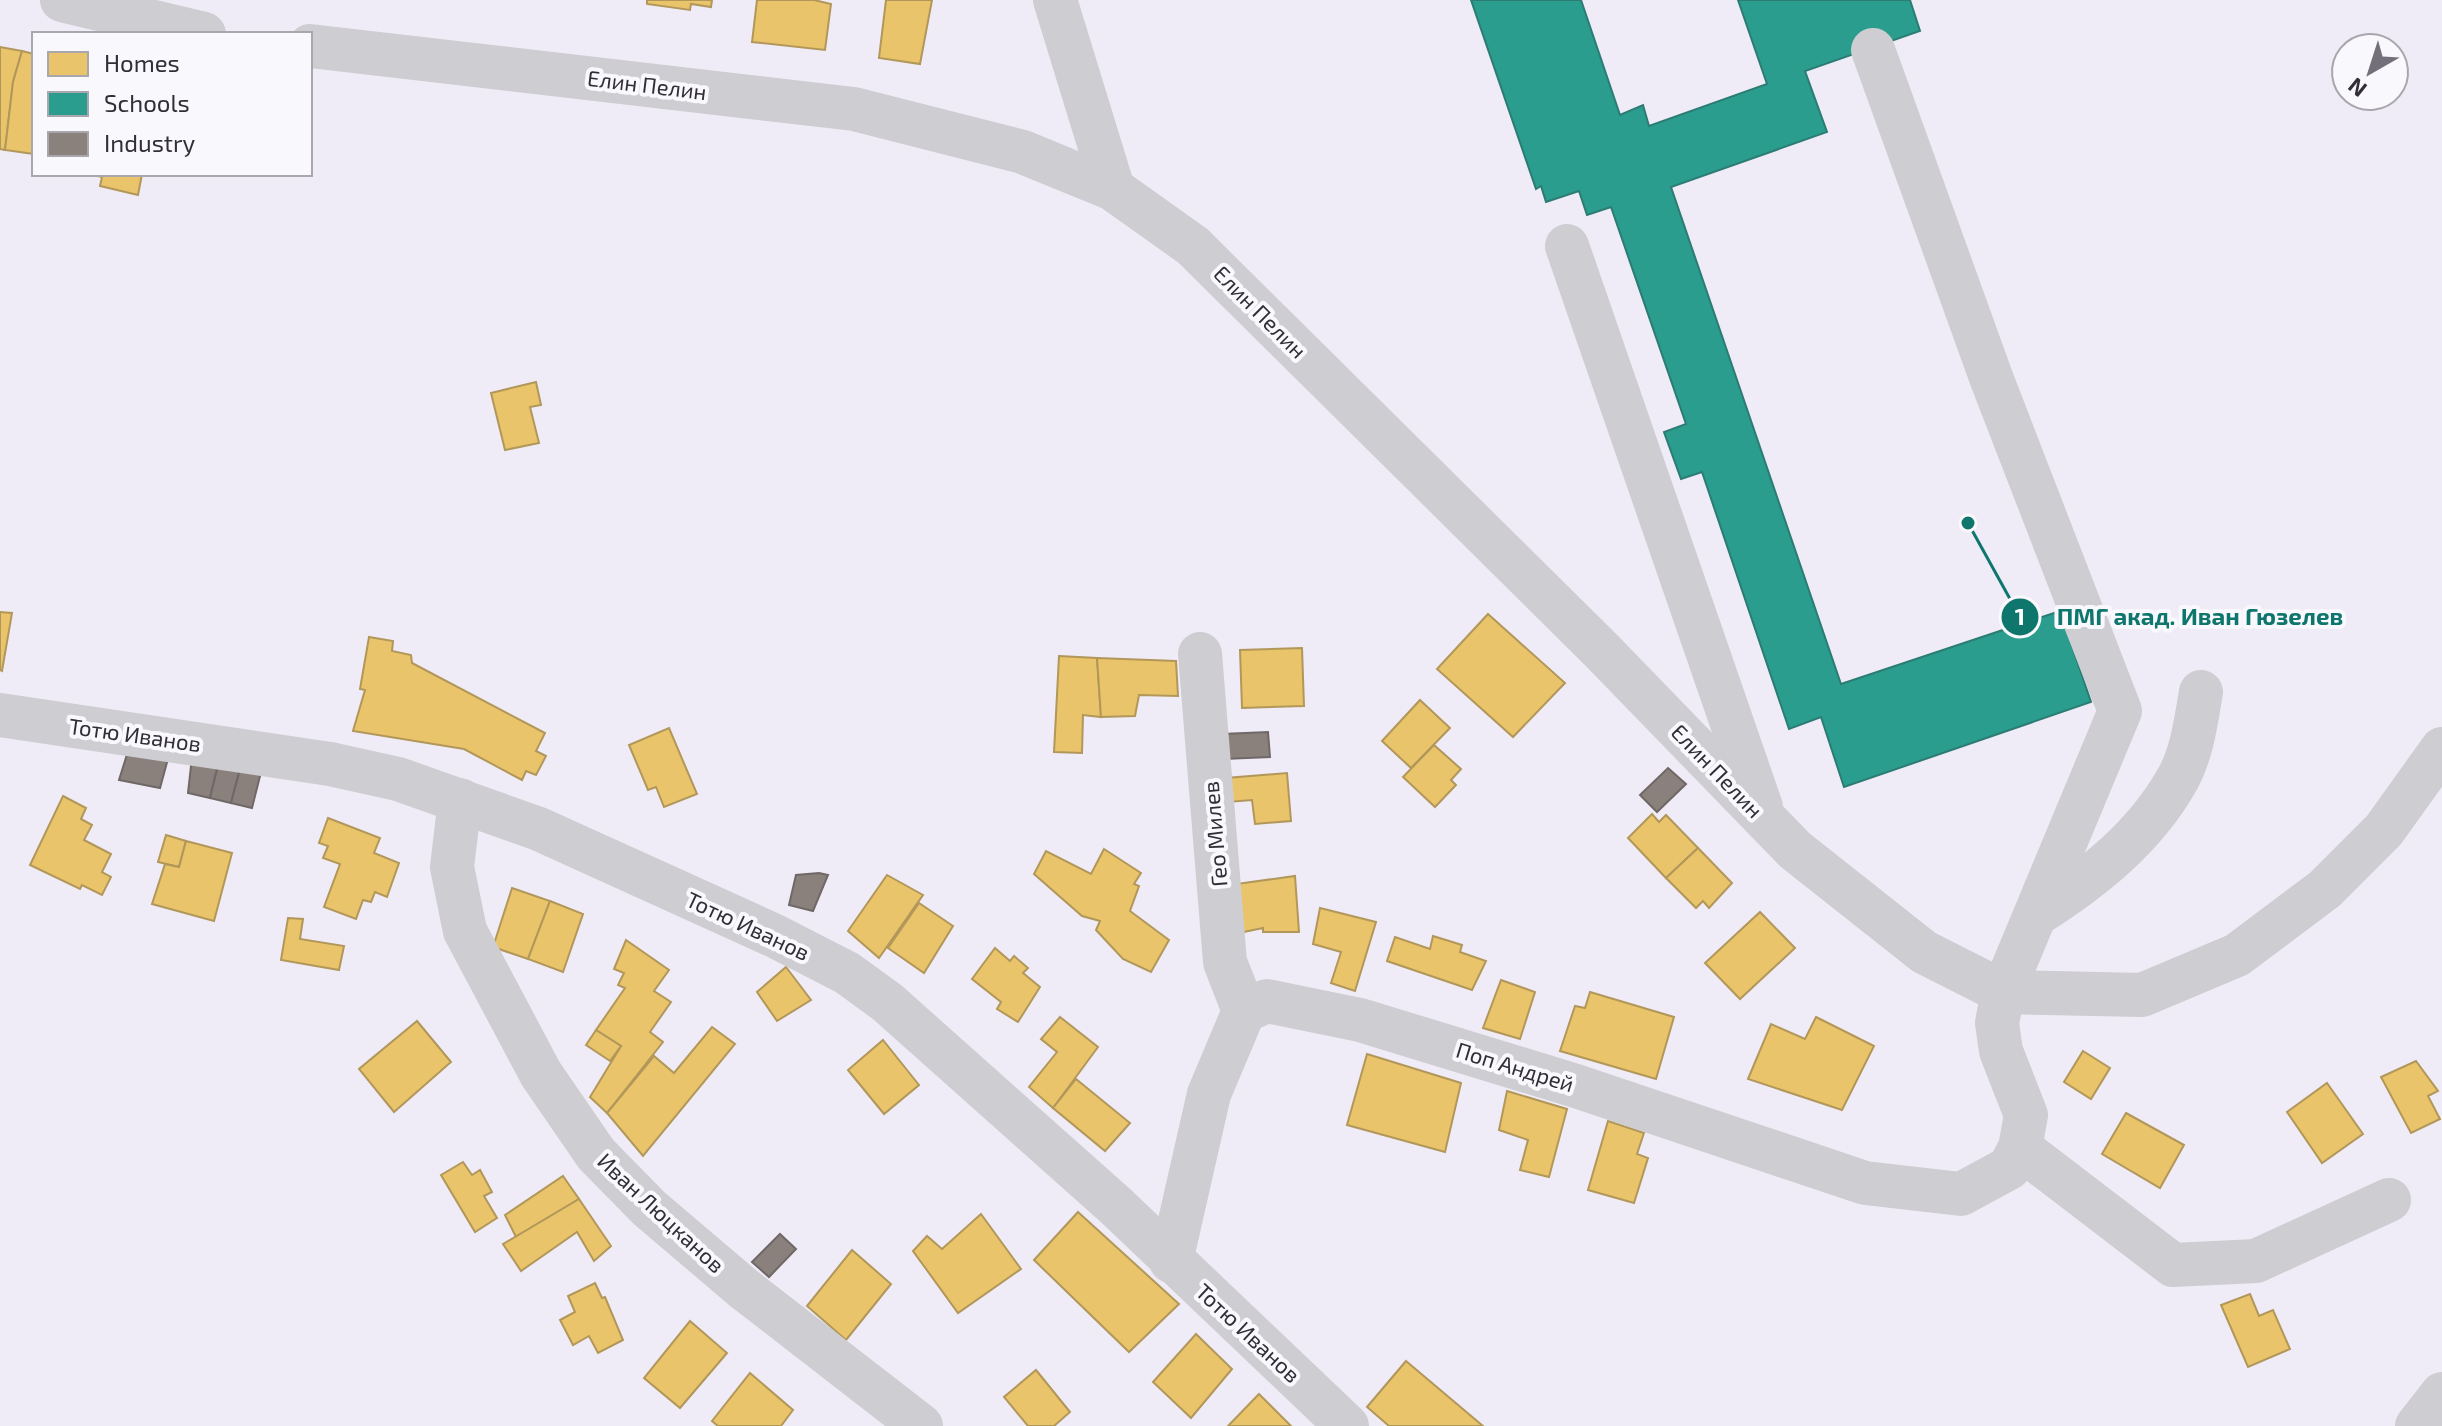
<svg xmlns="http://www.w3.org/2000/svg" width="2442" height="1426" font-family="'Exo 2',sans-serif">
  <style>
    .homes { fill: #e9c46a; stroke: #b2975a; stroke-width: 2 }
    .schools { fill: #2a9d8f; stroke: #2c7c74; stroke-width: 2 }
    .industry { fill: #8a817c; stroke: #6f6867; stroke-width: 2 }
    .lines { fill: none; stroke-linecap: round; stroke-linejoin: round }
    .minor { stroke: #cecdd1; stroke-width: 44 }
    .labels { text-anchor: middle; stroke-width: 8; stroke-linejoin: round; paint-order: stroke }
    .street-label { font-size: 22px; fill: #312e36; stroke: #f9f8fc }
    .leader { fill: none; stroke: #0f766e; stroke-width: 3 }
    .callout-dot { fill: #0f766e; stroke: #f9f8fc; stroke-width: 3 }
    .mark-label { font-size: 24px; text-anchor: middle; font-weight: bold; fill: #fff }
    .callout-label { font-size: 24px; text-anchor: middle; font-weight: bold; fill: #0f766e; stroke: #f9f8fc; stroke-width: 8; stroke-linejoin: round; paint-order: stroke }
  </style>
  <rect width="100%" height="100%" fill="#f0ecf7"/>
  <!-- homes -->
  <g class="homes">
    <polygon points="647,0 712,0 711,7 691,4 690,10 647,4"/>
    <polygon points="757,0 814,0 831,4 825,50 752,42"/>
    <polygon points="886,0 932,0 920,64 879,58"/>
    <polygon points="0,47 22,51 13,82 5,150 0,149"/>
    <polygon points="22,51 34,54 34,154 5,150 13,82"/>
    <polygon points="90,174 142,174 138,195 100,186 102,177"/>
    <polygon points="536,382 541,405 530,407 539,443 505,450 491,393"/>
    <polygon points="0,612 12,613 2,671 0,670"/>
    <polygon points="1488,614 1565,683 1513,737 1437,669"/>
    <polygon points="369,637 393,641 392,651 411,655 412,663 545,733 536,751 546,756 536,775 526,771 522,780 464,749 353,731 365,690 360,689"/>
    <polygon points="1302,648 1304,706 1242,708 1240,650"/>
    <polygon points="1059,656 1097,658 1101,717 1083,715 1082,753 1054,752"/>
    <polygon points="1097,658 1176,661 1178,696 1139,695 1135,716 1101,717"/>
    <polygon points="1420,700 1450,728 1411,768 1382,741"/>
    <polygon points="669,728 697,794 664,807 656,787 648,790 629,745"/>
    <polygon points="1434,745 1461,769 1451,780 1456,785 1435,807 1403,777"/>
    <polygon points="1287,773 1291,821 1255,824 1252,800 1228,802 1226,778"/>
    <polygon points="63,796 86,808 81,819 92,825 84,840 111,854 102,872 111,877 102,895 82,885 80,889 30,865"/>
    <polygon points="1652,814 1659,822 1666,815 1698,848 1666,878 1628,838"/>
    <polygon points="328,818 380,838 374,853 399,863 387,897 375,892 371,902 363,900 356,919 324,907 340,864 323,858 328,846 319,843"/>
    <polygon points="166,835 186,841 179,867 158,862"/>
    <polygon points="186,841 232,853 214,921 152,904 165,864 179,867"/>
    <polygon points="1698,848 1732,883 1709,908 1703,901 1696,908 1666,878"/>
    <polygon points="1104,849 1141,873 1134,884 1139,886 1130,911 1169,940 1151,972 1123,959 1096,930 1100,921 1082,916 1034,874 1046,851 1091,874"/>
    <polygon points="887,875 923,895 879,958 848,931"/>
    <polygon points="1295,876 1299,932 1263,932 1263,928 1239,933 1236,884"/>
    <polygon points="512,888 550,901 528,959 493,947"/>
    <polygon points="550,901 583,914 563,972 528,959"/>
    <polygon points="919,903 953,926 924,973 888,948"/>
    <polygon points="1320,908 1376,922 1355,991 1331,983 1341,952 1313,944"/>
    <polygon points="1760,912 1795,948 1740,999 1705,963"/>
    <polygon points="288,918 303,919 300,939 344,946 339,970 281,960"/>
    <polygon points="1433,936 1462,945 1460,952 1486,961 1472,990 1387,961 1395,937 1430,949"/>
    <polygon points="626,940 669,970 654,991 671,1002 650,1032 663,1042 607,1113 590,1097 621,1046 596,1030 625,988 618,985 624,973 614,969"/>
    <polygon points="995,948 1010,961 1014,956 1028,968 1023,973 1040,987 1018,1022 997,1009 1001,1002 972,979"/>
    <polygon points="786,967 811,1000 777,1021 757,992"/>
    <polygon points="1501,980 1535,992 1520,1039 1483,1028"/>
    <polygon points="1590,992 1674,1017 1656,1079 1560,1051 1575,1006 1585,1008"/>
    <polygon points="1060,1017 1098,1047 1053,1108 1029,1087 1057,1052 1041,1039"/>
    <polygon points="1816,1017 1874,1046 1842,1110 1748,1079 1771,1024 1805,1039"/>
    <polygon points="417,1021 451,1062 394,1112 359,1069"/>
    <polygon points="712,1027 735,1044 643,1156 607,1113 654,1056 674,1073"/>
    <polygon points="596,1030 621,1046 610,1061 586,1045"/>
    <polygon points="883,1040 919,1085 884,1114 848,1070"/>
    <polygon points="2083,1051 2110,1068 2091,1099 2064,1082"/>
    <polygon points="1367,1054 1461,1083 1445,1152 1347,1125"/>
    <polygon points="2416,1061 2438,1091 2428,1096 2440,1119 2411,1133 2381,1077"/>
    <polygon points="1076,1079 1130,1123 1105,1151 1053,1108"/>
    <polygon points="2327,1083 2363,1134 2322,1163 2287,1112"/>
    <polygon points="1507,1091 1567,1109 1549,1177 1520,1170 1528,1140 1499,1130"/>
    <polygon points="2126,1113 2184,1145 2160,1188 2102,1154"/>
    <polygon points="1608,1121 1644,1133 1637,1154 1648,1158 1634,1203 1588,1190"/>
    <polygon points="463,1162 472,1175 480,1170 492,1192 484,1196 497,1218 475,1232 441,1175"/>
    <polygon points="563,1176 579,1199 516,1237 505,1215"/>
    <polygon points="579,1199 611,1246 594,1261 577,1232 521,1271 503,1244"/>
    <polygon points="1078,1212 1179,1304 1129,1352 1034,1260"/>
    <polygon points="981,1214 1021,1269 958,1313 913,1251 927,1236 942,1249"/>
    <polygon points="852,1250 891,1284 846,1340 807,1306"/>
    <polygon points="595,1283 602,1298 605,1297 623,1340 598,1353 589,1336 573,1345 560,1320 575,1312 568,1296"/>
    <polygon points="2250,1294 2259,1316 2273,1310 2290,1349 2248,1367 2221,1305"/>
    <polygon points="690,1321 727,1353 680,1408 644,1378"/>
    <polygon points="1196,1334 1232,1369 1191,1418 1153,1382"/>
    <polygon points="1406,1361 1483,1426 1389,1426 1367,1407"/>
    <polygon points="1036,1370 1070,1412 1054,1426 1028,1426 1004,1397"/>
    <polygon points="750,1373 793,1410 781,1426 718,1426 712,1421"/>
    <polygon points="1259,1394 1291,1426 1228,1426"/>
  </g>
  <!-- schools -->
  <polygon class="schools" points="1471,0 1581,0 1620,115 1643,105 1649,126 1767,84 1738,0 1910,0 1920,31 1805,71 1827,132 1671,187 1841,684 2060,611 2091,702 1844,787 1821,717 1789,729 1702,472 1681,479 1664,432 1686,424 1611,207 1587,215 1579,191 1546,202 1541,186 1536,189"/>
  <!-- industry -->
  <g class="industry">
    <polygon points="1268,732 1270,757 1224,759 1222,734"/>
    <polygon points="129,748 169,755 160,788 119,780"/>
    <polygon points="192,757 219,761 210,798 188,793"/>
    <polygon points="219,761 241,765 231,803 210,798"/>
    <polygon points="241,765 262,768 252,808 231,803"/>
    <polygon points="1668,768 1686,784 1657,812 1640,795"/>
    <polygon points="819,873 828,875 813,911 789,905 796,875"/>
    <polygon points="780,1234 796,1249 769,1277 752,1262"/>
  </g>
  <g class="lines">
    <!-- minor -->
    <g class="minor">
      <polyline points="62,0 204,34"/>
      <polyline points="1055,0 1113,189"/>
      <polyline points="310,46 854,109 1023,152 1113,189 1193,246 1601,650 1795,850 1924,952 2003,992 2142,995 2237,955 2325,889 2384,830 2442,749"/>
      <polyline points="1567,246 1761,807"/>
      <polyline points="1200,654 1225,962 1244,1011"/>
      <polyline points="0,715 330,764 398,779 539,829 775,936 847,973 887,1002 1116,1206 1347,1426"/>
      <polyline points="460,800 452,867 465,931 541,1074 596,1154 649,1208 743,1288 921,1426"/>
      <path d="M2037,914C2092,879 2144,838 2177,780C2192,754 2196,721 2201,692"/>
      <polyline points="2020,1148 2173,1265 2256,1261 2389,1200"/>
      <polyline points="1171,1261 1209,1094 1244,1011 1267,1001 1360,1020 1576,1086 1865,1183 1961,1194 2009,1168 2020,1148 2026,1115 2001,1051 1997,1023 2003,992 2120,711 1992,380 1873,50"/>
      <polyline points="2417,1426 2442,1394"/>
    </g>
  </g>
  <g class="labels">
    <!-- street labels -->
    <g class="street-label">
      <text transform="translate(647 85) rotate(7)" y="8">Елин Пелин</text>
      <text transform="translate(1260 312) rotate(45)" y="8">Елин Пелин</text>
      <text transform="translate(135 735) rotate(8)" y="8">Тотю Иванов</text>
      <text transform="translate(1717 771) rotate(46)" y="8">Елин Пелин</text>
      <text transform="translate(1215 834) rotate(-95)" y="8">Гео Милев</text>
      <text transform="translate(748 926) rotate(25)" y="8">Тотю Иванов</text>
      <text transform="translate(1515 1067) rotate(17)" y="8">Поп Андрей</text>
      <text transform="translate(661 1213) rotate(43)" y="8">Иван Люцканов</text>
      <text transform="translate(1248 1333) rotate(43)" y="8">Тотю Иванов</text>
    </g>
  </g>
  <!-- callouts -->
  <path class="leader" d="M1968 523L2020 617"/>
  <g class="callout-dot">
    <circle cx="1968" cy="523" r="8"/>
    <circle cx="2020" cy="617" r="20"/>
  </g>
  <g class="mark-label">
    <text x="2020" y="625">1</text>
  </g>
  <g class="callout-label">
    <text x="2200" y="625">ПМГ акад. Иван Гюзелев</text>
  </g>
  <!-- legend -->
  <rect x="32" y="32" width="280" height="144" fill="#f9f8fc" stroke="#a9a7ad" stroke-width="2"/>
  <rect x="48" y="52" width="40" height="24" fill="#e9c46a" stroke="#a9a7ad" stroke-width="2"/>
  <text x="104" y="72" font-size="24" fill="#312e36">Homes</text>
  <rect x="48" y="92" width="40" height="24" fill="#2a9d8f" stroke="#a9a7ad" stroke-width="2"/>
  <text x="104" y="112" font-size="24" fill="#312e36">Schools</text>
  <rect x="48" y="132" width="40" height="24" fill="#8a817c" stroke="#a9a7ad" stroke-width="2"/>
  <text x="104" y="152" font-size="24" fill="#312e36">Industry</text>
  <!-- north arrow -->
  <g transform="translate(2370 72) rotate(219)"><circle r="38" fill="#f9f8fc" stroke="#a9a7ad" stroke-width="2"/>
  <path d="M0-6L14 30L0 20L-14 30Z" fill="#74707a"/>
  <text y="-12" font-size="22" font-weight="bold" text-anchor="middle" fill="#312e36">N</text>
  </g>
</svg>
